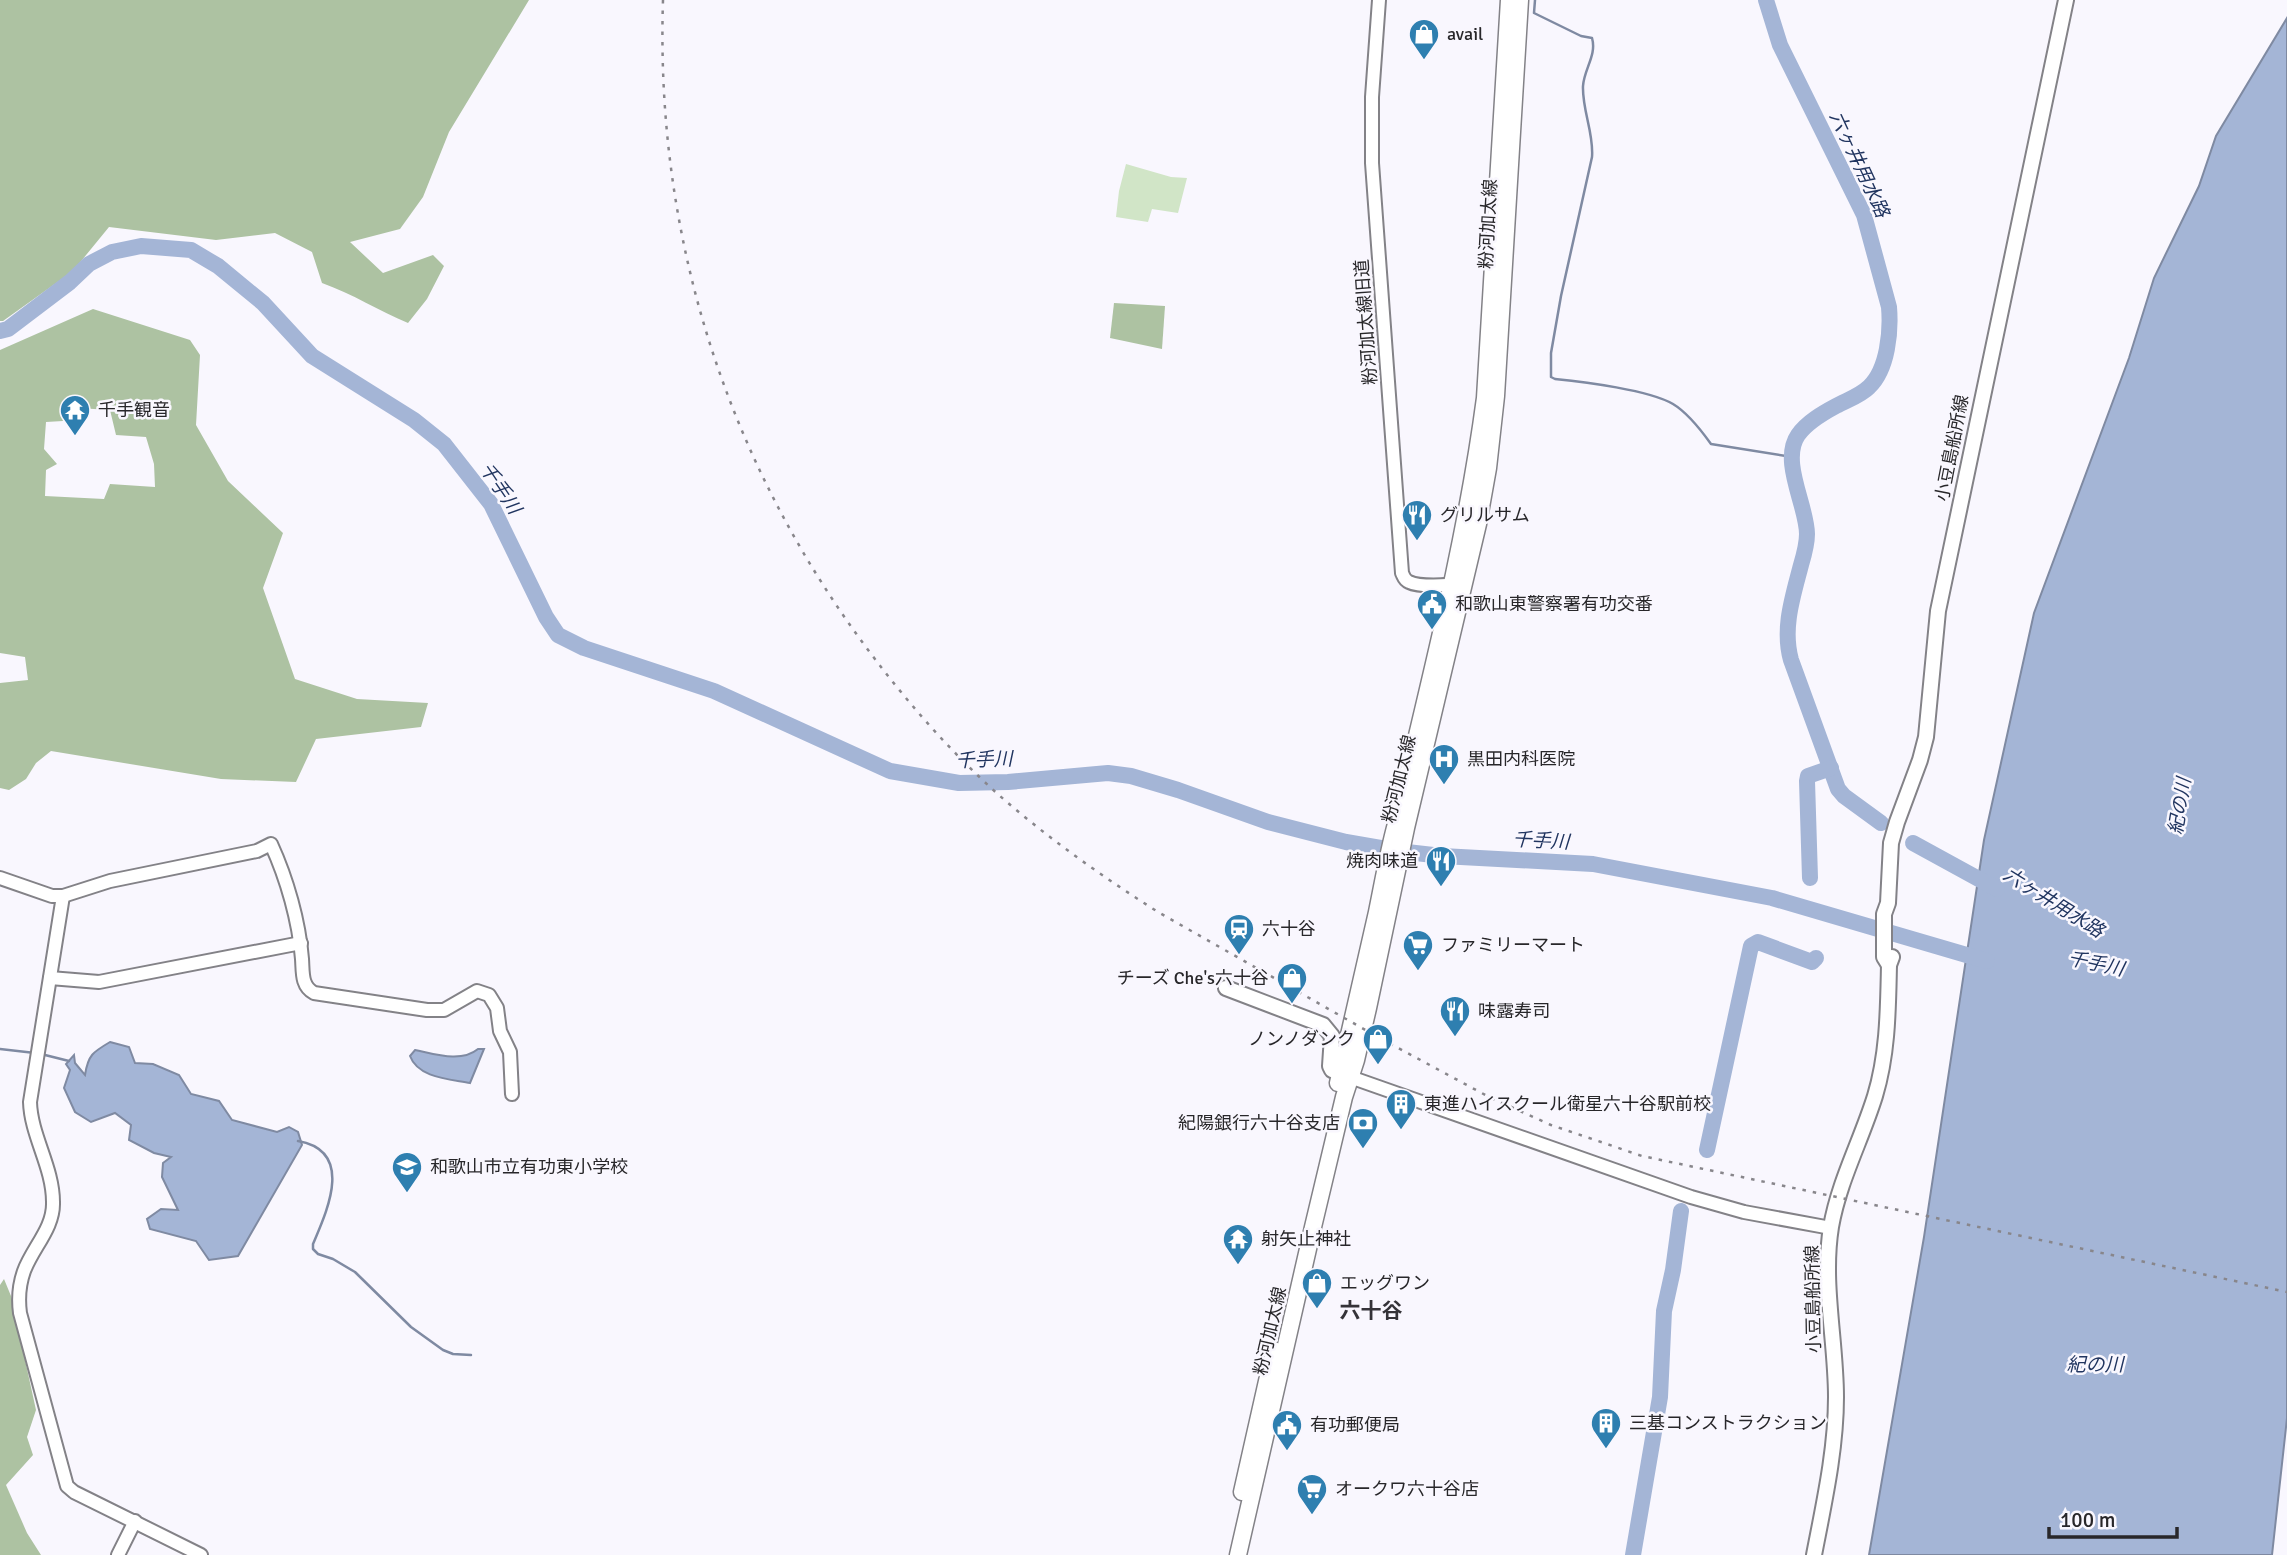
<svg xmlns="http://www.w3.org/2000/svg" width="2287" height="1555" font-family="Signika,'Noto Sans JP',sans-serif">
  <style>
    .green { fill: #d1e5c7 }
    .forest { fill: #adc2a2; fill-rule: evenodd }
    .water { fill: #a4b5d6; stroke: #7f8aa2; stroke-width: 2 }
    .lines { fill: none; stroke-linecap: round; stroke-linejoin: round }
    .stream { stroke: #7f8aa2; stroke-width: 2.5 }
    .river { stroke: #a4b5d6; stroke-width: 16 }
    .tertiary-casing { stroke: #838287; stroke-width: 16 }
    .secondary-casing { stroke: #838287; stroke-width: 18 }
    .primary-casing { stroke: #838287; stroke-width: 19 }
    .tertiary { stroke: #fff; stroke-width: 12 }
    .secondary { stroke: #fff; stroke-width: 14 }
    .primary { stroke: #fff; stroke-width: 16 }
    .rail { stroke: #88868b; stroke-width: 2.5; stroke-dasharray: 3.5 7; stroke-linecap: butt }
    .labels { text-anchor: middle; stroke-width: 5; stroke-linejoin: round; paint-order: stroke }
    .poi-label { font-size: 18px; fill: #28272a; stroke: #f9f7fe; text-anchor: start }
    .street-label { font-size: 18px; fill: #28272a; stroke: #f9f7fe }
    .water-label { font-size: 19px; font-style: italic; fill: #213560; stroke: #f9f7fe }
    .quarter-label { font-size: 21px; font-weight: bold; fill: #353338; stroke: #f9f7fe }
  </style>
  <rect width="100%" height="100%" fill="#f9f7fe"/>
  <!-- green -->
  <polygon class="green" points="1126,164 1171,177 1187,178 1178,213 1152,209 1148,222 1116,217 1119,191"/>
  <!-- forest -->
  <g class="forest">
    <path d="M0,0H529L449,132L423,197L400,229L350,242L383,273L433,255L444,266L427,299L408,323C379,311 353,294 322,283L312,252L275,233L216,240L109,227L73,271L3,321H0Z"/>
    <polygon points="1114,303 1165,306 1162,349 1110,338"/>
    <path d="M93,309L190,340L200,355L196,425L228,481L283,533L263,588L295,679L357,699L428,703L421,727L316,739L296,782L221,779L51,751L36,763L26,779L9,790L0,788V683L28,680L25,657L0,653V350ZM78,408L110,410L116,435L146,437L154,464L155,487L110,484L104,499L45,496L46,470L57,464L44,449L46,422L63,421Z"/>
    <polygon points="4,1279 11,1296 36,1410 27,1437 33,1455 6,1485 27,1533 41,1555 0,1555 0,1285"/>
  </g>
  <!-- water -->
  <g class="water">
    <polygon points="2287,18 2287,1418 2272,1555 1869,1555 1924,1237 1984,840 2034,613 2129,358 2154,278 2199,186 2216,136"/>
    <path d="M110,1042L129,1047L135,1063L153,1064L179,1075L191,1094L219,1101L232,1120L277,1132L289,1127L298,1132L302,1145L238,1256L209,1260L196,1241L150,1229L147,1219L161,1209L178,1210L162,1177L163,1163L171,1157L154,1153L129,1140L131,1125L115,1113L91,1122L75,1112L64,1088L70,1070L66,1064L74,1055L75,1063L85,1075C88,1055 93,1052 110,1042Z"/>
    <path d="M478,1049H484L470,1083C450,1079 418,1078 410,1056L415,1050C435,1054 461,1063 478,1049Z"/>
  </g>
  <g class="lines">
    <!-- stream -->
    <g class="stream">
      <path d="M1535,0L1534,13L1581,36L1592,38C1597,55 1584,69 1583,86C1582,110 1594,133 1592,157L1561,296L1551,353V377L1555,379C1585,382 1649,390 1673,404C1688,413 1701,430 1711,444L1792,457"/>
      <polyline points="0,1049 35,1053"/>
      <polyline points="41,1054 69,1061"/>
      <path d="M298,1141C355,1151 327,1211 313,1244V1249L318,1254L333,1259L355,1272L411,1327L443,1350L453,1354L471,1355"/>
    </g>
    <!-- river -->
    <g class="river">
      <path d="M1766,0L1780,45L1864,215L1889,307C1891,331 1888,369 1869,387C1860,396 1847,400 1836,406C1823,413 1807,422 1798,435C1780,461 1807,506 1807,534C1807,545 1804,555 1801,565C1793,596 1782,628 1791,660L1838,789L1844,796L1881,823"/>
      <polyline points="0,331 8,329 70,282 89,264 112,252 141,246 191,250 218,266 263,303 312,356 414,420 444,444 491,504 546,617 558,635 584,648 714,691 890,771 959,783 1008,782 1108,773 1131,776 1178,790 1268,822 1346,842 1398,851 1442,856 1593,864 1772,898 1987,961"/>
      <polyline points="1913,843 1997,889"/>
      <polyline points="1810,878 1807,781 1808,776 1831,768"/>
      <polyline points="1707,1150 1751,946 1758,942 1812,962 1816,958"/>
      <polyline points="1633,1555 1660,1397 1664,1311 1673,1270 1681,1211"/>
    </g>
    <!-- tertiary casing -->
    <g class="tertiary-casing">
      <g id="tertiary">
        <path d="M1379,0L1372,97V163L1402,573C1404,577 1404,580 1409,582C1419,587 1448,586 1458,583"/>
        <path d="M0,878L52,896H63L110,881L257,851L271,844C287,879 299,921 302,959C303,972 301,986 314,993L427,1010H444L477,991L489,995L497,1008L500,1031L510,1052L512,1094"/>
        <path d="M63,896L30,1102C31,1136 53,1167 53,1202C54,1228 33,1247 24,1271C19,1285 18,1298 20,1313L67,1486L74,1492L201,1555"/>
        <polyline points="50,978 99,982 301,943"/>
        <polyline points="1350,1077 1691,1197 1744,1212 1831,1228"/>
        <polyline points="118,1555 135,1521"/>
      </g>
    </g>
    <!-- secondary casing -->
    <g class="secondary-casing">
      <g id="secondary">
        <polyline points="1889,965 1884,957 1884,914 1888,903 1891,843 1897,822 1920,760 1926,737 1938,611 2066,0"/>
        <polyline points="1226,988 1323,1025 1332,1036 1330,1066 1332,1070 1350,1077"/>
        <path d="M1814,1555C1824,1503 1836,1450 1836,1397C1836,1341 1822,1283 1831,1227C1839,1181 1861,1141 1875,1096C1888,1053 1888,1009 1889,965L1892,957"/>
      </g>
    </g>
    <!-- primary casing -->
    <g class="primary-casing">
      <g id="primary">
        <path d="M1338,1083C1351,1026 1364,970 1377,912C1383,883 1388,853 1396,824C1429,683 1466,542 1485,398L1509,0"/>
        <polyline points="1242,1492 1274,1350"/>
        <polyline points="1238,1555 1313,1227 1344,1097 1356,1060 1368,1008 1406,828 1478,524 1488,468 1496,396 1520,0"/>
      </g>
    </g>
    <!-- tertiary -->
    <use href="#tertiary" class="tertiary"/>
    <!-- secondary -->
    <use href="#secondary" class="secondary"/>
    <!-- primary -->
    <use href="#primary" class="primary"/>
    <!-- rail -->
    <path class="rail" d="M663,0C655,242 730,471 878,663C914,710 955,756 1000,796C1049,839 1103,877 1158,912L1376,1036L1489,1097L1551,1125L1642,1156L2287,1292"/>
  </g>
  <!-- icons -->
  <defs>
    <g id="shop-pin" transform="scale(1.575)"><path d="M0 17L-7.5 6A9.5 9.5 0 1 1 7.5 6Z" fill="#2e7fb0" stroke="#f9f7fe"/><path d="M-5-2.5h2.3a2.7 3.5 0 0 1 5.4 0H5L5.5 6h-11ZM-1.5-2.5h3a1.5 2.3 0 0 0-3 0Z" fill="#fff"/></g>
    <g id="temple-pin" transform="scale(1.575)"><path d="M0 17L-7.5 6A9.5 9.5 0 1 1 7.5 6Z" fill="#2e7fb0" stroke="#f9f7fe"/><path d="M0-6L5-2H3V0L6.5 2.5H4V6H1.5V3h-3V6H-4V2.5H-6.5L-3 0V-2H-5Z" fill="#fff"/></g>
    <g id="restaurant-pin" transform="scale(1.575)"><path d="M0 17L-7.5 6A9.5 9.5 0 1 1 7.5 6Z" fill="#2e7fb0" stroke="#f9f7fe"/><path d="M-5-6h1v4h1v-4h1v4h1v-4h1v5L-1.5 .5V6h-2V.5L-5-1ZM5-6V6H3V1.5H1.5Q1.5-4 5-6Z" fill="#fff"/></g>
    <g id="civic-pin" transform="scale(1.575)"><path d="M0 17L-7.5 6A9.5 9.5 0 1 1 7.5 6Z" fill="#2e7fb0" stroke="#f9f7fe"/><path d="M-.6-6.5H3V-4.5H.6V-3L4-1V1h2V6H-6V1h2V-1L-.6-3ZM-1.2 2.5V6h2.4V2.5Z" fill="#fff"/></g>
    <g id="hospital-pin" transform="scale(1.575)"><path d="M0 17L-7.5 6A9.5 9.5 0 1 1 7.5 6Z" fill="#2e7fb0" stroke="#f9f7fe"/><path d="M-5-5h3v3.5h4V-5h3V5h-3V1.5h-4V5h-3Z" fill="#fff"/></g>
    <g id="station-pin" transform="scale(1.575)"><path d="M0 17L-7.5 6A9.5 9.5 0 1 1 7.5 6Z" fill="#2e7fb0" stroke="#f9f7fe"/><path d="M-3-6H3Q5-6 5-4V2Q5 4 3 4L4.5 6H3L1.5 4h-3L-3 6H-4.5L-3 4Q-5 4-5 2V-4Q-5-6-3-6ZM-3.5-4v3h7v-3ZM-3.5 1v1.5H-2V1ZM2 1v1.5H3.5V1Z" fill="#fff"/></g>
    <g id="supermarket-pin" transform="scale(1.575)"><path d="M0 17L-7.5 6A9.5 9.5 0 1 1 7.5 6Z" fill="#2e7fb0" stroke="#f9f7fe"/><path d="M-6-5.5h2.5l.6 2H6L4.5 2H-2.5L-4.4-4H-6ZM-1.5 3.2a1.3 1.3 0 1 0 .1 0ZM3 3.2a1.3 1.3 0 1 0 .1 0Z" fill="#fff"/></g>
    <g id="building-pin" transform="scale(1.575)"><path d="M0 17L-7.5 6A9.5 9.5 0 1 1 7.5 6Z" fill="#2e7fb0" stroke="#f9f7fe"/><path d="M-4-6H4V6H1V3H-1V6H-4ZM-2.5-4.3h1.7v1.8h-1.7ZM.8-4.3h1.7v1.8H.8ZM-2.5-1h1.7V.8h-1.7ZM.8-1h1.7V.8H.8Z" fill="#fff"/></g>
    <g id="bank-pin" transform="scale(1.575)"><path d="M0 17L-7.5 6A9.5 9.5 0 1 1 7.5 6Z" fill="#2e7fb0" stroke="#f9f7fe"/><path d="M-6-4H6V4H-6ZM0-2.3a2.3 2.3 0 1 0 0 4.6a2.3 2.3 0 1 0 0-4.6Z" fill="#fff"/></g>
    <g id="school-pin" transform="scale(1.575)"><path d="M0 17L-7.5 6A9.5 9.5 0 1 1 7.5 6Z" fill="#2e7fb0" stroke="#f9f7fe"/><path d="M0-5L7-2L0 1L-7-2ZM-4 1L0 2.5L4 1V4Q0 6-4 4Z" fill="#fff"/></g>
  </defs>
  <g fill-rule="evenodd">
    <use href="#shop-pin" x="1424" y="34"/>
    <use href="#temple-pin" x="75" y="410"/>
    <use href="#restaurant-pin" x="1417" y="515"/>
    <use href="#civic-pin" x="1432" y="604"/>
    <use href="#hospital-pin" x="1444" y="759"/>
    <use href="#restaurant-pin" x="1441" y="861"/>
    <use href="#station-pin" x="1239" y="929"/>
    <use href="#supermarket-pin" x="1418" y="945"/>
    <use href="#shop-pin" x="1292" y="978"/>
    <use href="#restaurant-pin" x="1455" y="1011"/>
    <use href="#shop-pin" x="1378" y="1039"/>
    <use href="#building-pin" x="1401" y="1104"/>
    <use href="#bank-pin" x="1363" y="1123"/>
    <use href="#school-pin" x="407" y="1167"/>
    <use href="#temple-pin" x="1238" y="1239"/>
    <use href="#shop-pin" x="1317" y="1283"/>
    <use href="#building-pin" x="1606" y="1423"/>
    <use href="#civic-pin" x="1287" y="1425"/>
    <use href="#supermarket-pin" x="1312" y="1489"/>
  </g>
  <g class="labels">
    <!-- poi labels -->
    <g class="poi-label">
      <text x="1447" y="40">avail</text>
      <text x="98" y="416">千手観音</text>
      <text x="1440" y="521">グリルサム</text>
      <text x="1455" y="610">和歌山東警察署有功交番</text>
      <text x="1467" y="765">黒田内科医院</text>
      <text x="1418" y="867" text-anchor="end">焼肉味道</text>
      <text x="1262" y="935">六十谷</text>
      <text x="1441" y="951">ファミリーマート</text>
      <text x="1269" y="984" text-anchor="end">チーズ Che's六十谷</text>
      <text x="1478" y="1017">味露寿司</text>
      <text x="1355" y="1045" text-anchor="end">ノンノダンク</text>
      <text x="1424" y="1110">東進ハイスクール衛星六十谷駅前校</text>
      <text x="1340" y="1129" text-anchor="end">紀陽銀行六十谷支店</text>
      <text x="430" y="1173">和歌山市立有功東小学校</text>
      <text x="1261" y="1245">射矢止神社</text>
      <text x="1340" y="1289">エッグワン</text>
      <text x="1629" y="1429">三基コンストラクション</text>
      <text x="1310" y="1431">有功郵便局</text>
      <text x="1335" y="1495">オークワ六十谷店</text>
    </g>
    <!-- street labels -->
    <g class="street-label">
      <text transform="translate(1488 224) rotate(-87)" y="6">粉河加太線</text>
      <text transform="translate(1366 322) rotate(-94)" y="6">粉河加太線旧道</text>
      <text transform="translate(1952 448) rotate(-79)" y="6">小豆島船所線</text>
      <text transform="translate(1399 779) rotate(-76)" y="6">粉河加太線</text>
      <text transform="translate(1813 1299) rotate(-91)" y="6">小豆島船所線</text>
      <text transform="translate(1270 1331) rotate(-77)" y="6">粉河加太線</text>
    </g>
    <!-- water labels -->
    <g class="water-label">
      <text transform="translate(1860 164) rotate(65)" y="7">六ヶ井用水路</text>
      <text transform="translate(501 488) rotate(56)" y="7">千手川</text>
      <text transform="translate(984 759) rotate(-2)" y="7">千手川</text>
      <text transform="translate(2179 806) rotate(-81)" y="7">紀の川</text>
      <text transform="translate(1541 840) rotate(3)" y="7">千手川</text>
      <text transform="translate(2054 902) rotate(32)" y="7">六ヶ井用水路</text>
      <text transform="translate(2096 963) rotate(12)" y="7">千手川</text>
      <text x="2095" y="1371">紀の川</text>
    </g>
    <!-- quarter labels -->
    <g class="quarter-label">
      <text x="1371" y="1318">六十谷</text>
    </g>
  </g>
  <!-- scale -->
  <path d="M2049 1527v10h128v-10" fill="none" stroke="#28272a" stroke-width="3.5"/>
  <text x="2060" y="1527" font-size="21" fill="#28272a" stroke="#f9f7fe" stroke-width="5" paint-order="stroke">100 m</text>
</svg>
